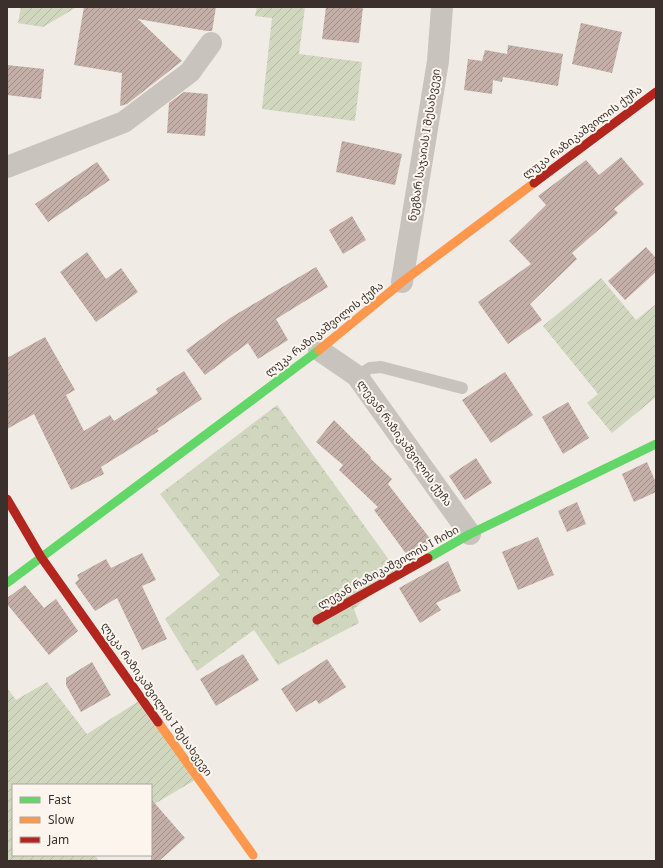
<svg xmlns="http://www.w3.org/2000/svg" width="663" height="868" font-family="'Noto Sans','Noto Sans Georgian',sans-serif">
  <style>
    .forest { fill: url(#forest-crowns) }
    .garden { fill: url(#garden-furrows) }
    .building { fill: url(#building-hatch) }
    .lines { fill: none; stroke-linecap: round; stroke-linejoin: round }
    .lane { stroke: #c9c3be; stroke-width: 12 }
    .street { stroke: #c9c3be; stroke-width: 22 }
    .fast { stroke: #63d668; stroke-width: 9 }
    .slow { stroke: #ff974d; stroke-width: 9 }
    .jam { stroke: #b3261e; stroke-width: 9 }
    .labels { text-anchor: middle; stroke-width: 4; stroke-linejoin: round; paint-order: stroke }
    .street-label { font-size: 11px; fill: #3b302b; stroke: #fbf5ee }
  </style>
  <defs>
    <pattern id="forest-crowns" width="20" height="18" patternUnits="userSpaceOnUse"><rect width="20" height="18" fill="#d1d6bf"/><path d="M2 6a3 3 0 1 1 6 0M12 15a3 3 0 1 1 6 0" fill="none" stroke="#b4b8a4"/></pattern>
    <pattern id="garden-furrows" width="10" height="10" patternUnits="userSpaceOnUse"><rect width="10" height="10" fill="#d1d6bf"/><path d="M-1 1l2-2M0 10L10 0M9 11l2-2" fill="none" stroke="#b4b8a4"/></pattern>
    <pattern id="building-hatch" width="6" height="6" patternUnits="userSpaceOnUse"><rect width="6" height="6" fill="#c3afa7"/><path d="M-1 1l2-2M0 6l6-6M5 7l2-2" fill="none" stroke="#a08f88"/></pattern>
  </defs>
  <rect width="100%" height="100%" fill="#f0ebe5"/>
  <!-- forest -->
  <polygon class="forest" points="277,405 397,571 354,609 359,623 278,665 254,630 197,671 165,619 220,575 160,494"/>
  <!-- garden -->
  <g class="garden">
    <polygon points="21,7 77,7 43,27 18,23"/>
    <polygon points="257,7 305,7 299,54 362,62 355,121 262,109 272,18 255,16"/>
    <polygon points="601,278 636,320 656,304 656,397 612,433 587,403 598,394 543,326"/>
    <polygon points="47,682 87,734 139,701 195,780 151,806 151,785 13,785 13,855 95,855 99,861 7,861 7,688 16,700"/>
  </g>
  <!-- building -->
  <g class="building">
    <polygon points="84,7 126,7 129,9 129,7 216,7 212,31 207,31 138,19 182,61 127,104 120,106 122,73 74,65"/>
    <polygon points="326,7 363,7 359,43 322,39"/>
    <polygon points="581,23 622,32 612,73 572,64"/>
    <polygon points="508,45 563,54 558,86 503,77 502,82 493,80 492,94 464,90 468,59 482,61 485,50 507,54"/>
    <polygon points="7,65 44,69 41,99 7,95"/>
    <polygon points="184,92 208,94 205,136 167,133 169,103"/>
    <polygon points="342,141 402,154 395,185 336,172"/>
    <polygon points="621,157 644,184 614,209 618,213 572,253 577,259 530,304 542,320 508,344 478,302 531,264 509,241 546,205 538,196 586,160 599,175"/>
    <polygon points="97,162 110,180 48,222 35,204"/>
    <polygon points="352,216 366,240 343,254 329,230"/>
    <polygon points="646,247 656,258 656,272 625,300 608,281"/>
    <polygon points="87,252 106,279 121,268 138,292 96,322 60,272"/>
    <polygon points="316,267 328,287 276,319 288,340 258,359 248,343 205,375 186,350 230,318"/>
    <polygon points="45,337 75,390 66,395 84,431 110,415 114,421 158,393 156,389 184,371 202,399 157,429 159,431 101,467 104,474 71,490 34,414 7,429 7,358"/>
    <polygon points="505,372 533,415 491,443 462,400"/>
    <polygon points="568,402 589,438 563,454 542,417"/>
    <polygon points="334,420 371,457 370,458 392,479 388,484 432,541 407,555 374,510 378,507 339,470 343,465 316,442"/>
    <polygon points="476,458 492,483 465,500 449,476"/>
    <polygon points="647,462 656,483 656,492 634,502 622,474"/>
    <polygon points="577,502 586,524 567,532 558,511"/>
    <polygon points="538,537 554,575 518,590 502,552"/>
    <polygon points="142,553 156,580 142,586 167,639 142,650 117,598 95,611 75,583 79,579 77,575 106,559 111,568"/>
    <polygon points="448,561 461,591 436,603 441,610 420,623 399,588"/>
    <polygon points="25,585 44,608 56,599 78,631 49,655 7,604 7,598"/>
    <polygon points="243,654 259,680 216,706 200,679"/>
    <polygon points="327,659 346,687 319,704 316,700 296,712 281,689"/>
    <polygon points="92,662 111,695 81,712 66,685 66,678"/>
    <polygon points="151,799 185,838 159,861 151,861"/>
  </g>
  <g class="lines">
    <!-- lane -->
    <polyline class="lane" points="357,376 370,368 381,367 462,388"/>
    <!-- street -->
    <g class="street">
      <polyline points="7,167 124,122 190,72 211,43"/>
      <polyline points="402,282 438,61 442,7"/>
      <polyline points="319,350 357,376 470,534"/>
    </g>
    <!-- fast -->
    <g class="fast">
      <polyline points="428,558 470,534 656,444"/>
      <polyline points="7,583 319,350"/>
    </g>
    <!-- slow -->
    <g class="slow">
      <polyline points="319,350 402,282 534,183"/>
      <polyline points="158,722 253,855"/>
    </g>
    <!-- jam -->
    <g class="jam">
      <polyline points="534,183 656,92"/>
      <polyline points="7,499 41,557 158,722"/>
      <polyline points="317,620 428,558"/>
    </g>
  </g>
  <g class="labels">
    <!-- street labels -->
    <g class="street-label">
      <text transform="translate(582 132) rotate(-37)" y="4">ლუკა რაზიკაშვილის ქუჩა</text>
      <text transform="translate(424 145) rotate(-81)" y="4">ნუგზარ საჯაიას I შესახვევი</text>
      <text transform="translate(324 329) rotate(-38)" y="4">ლუკა რაზიკაშვილის ქუჩა</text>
      <text transform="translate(405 443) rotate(54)" y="4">ლევან რაზიკაშვილის ქუჩა</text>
      <text transform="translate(388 567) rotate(-29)" y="4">ლევან რაზიკაშვილის I ჩიხი</text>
      <text transform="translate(157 699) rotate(55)" y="4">ლუკა რაზიკაშვილის I შესახვევი</text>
    </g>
  </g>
  <!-- border -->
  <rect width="663" height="868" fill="none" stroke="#3b302b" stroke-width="16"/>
  <!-- legend -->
  <rect x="12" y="784" width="140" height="72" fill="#fbf5ee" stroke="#aea6a0"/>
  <rect x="20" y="797" width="20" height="6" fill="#63d668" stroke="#aea6a0"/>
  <text x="48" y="804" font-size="12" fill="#3b302b">Fast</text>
  <rect x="20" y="817" width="20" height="6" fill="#ff974d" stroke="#aea6a0"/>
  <text x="48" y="824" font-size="12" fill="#3b302b">Slow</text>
  <rect x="20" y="837" width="20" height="6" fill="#b3261e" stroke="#aea6a0"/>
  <text x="48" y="844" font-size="12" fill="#3b302b">Jam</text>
</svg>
